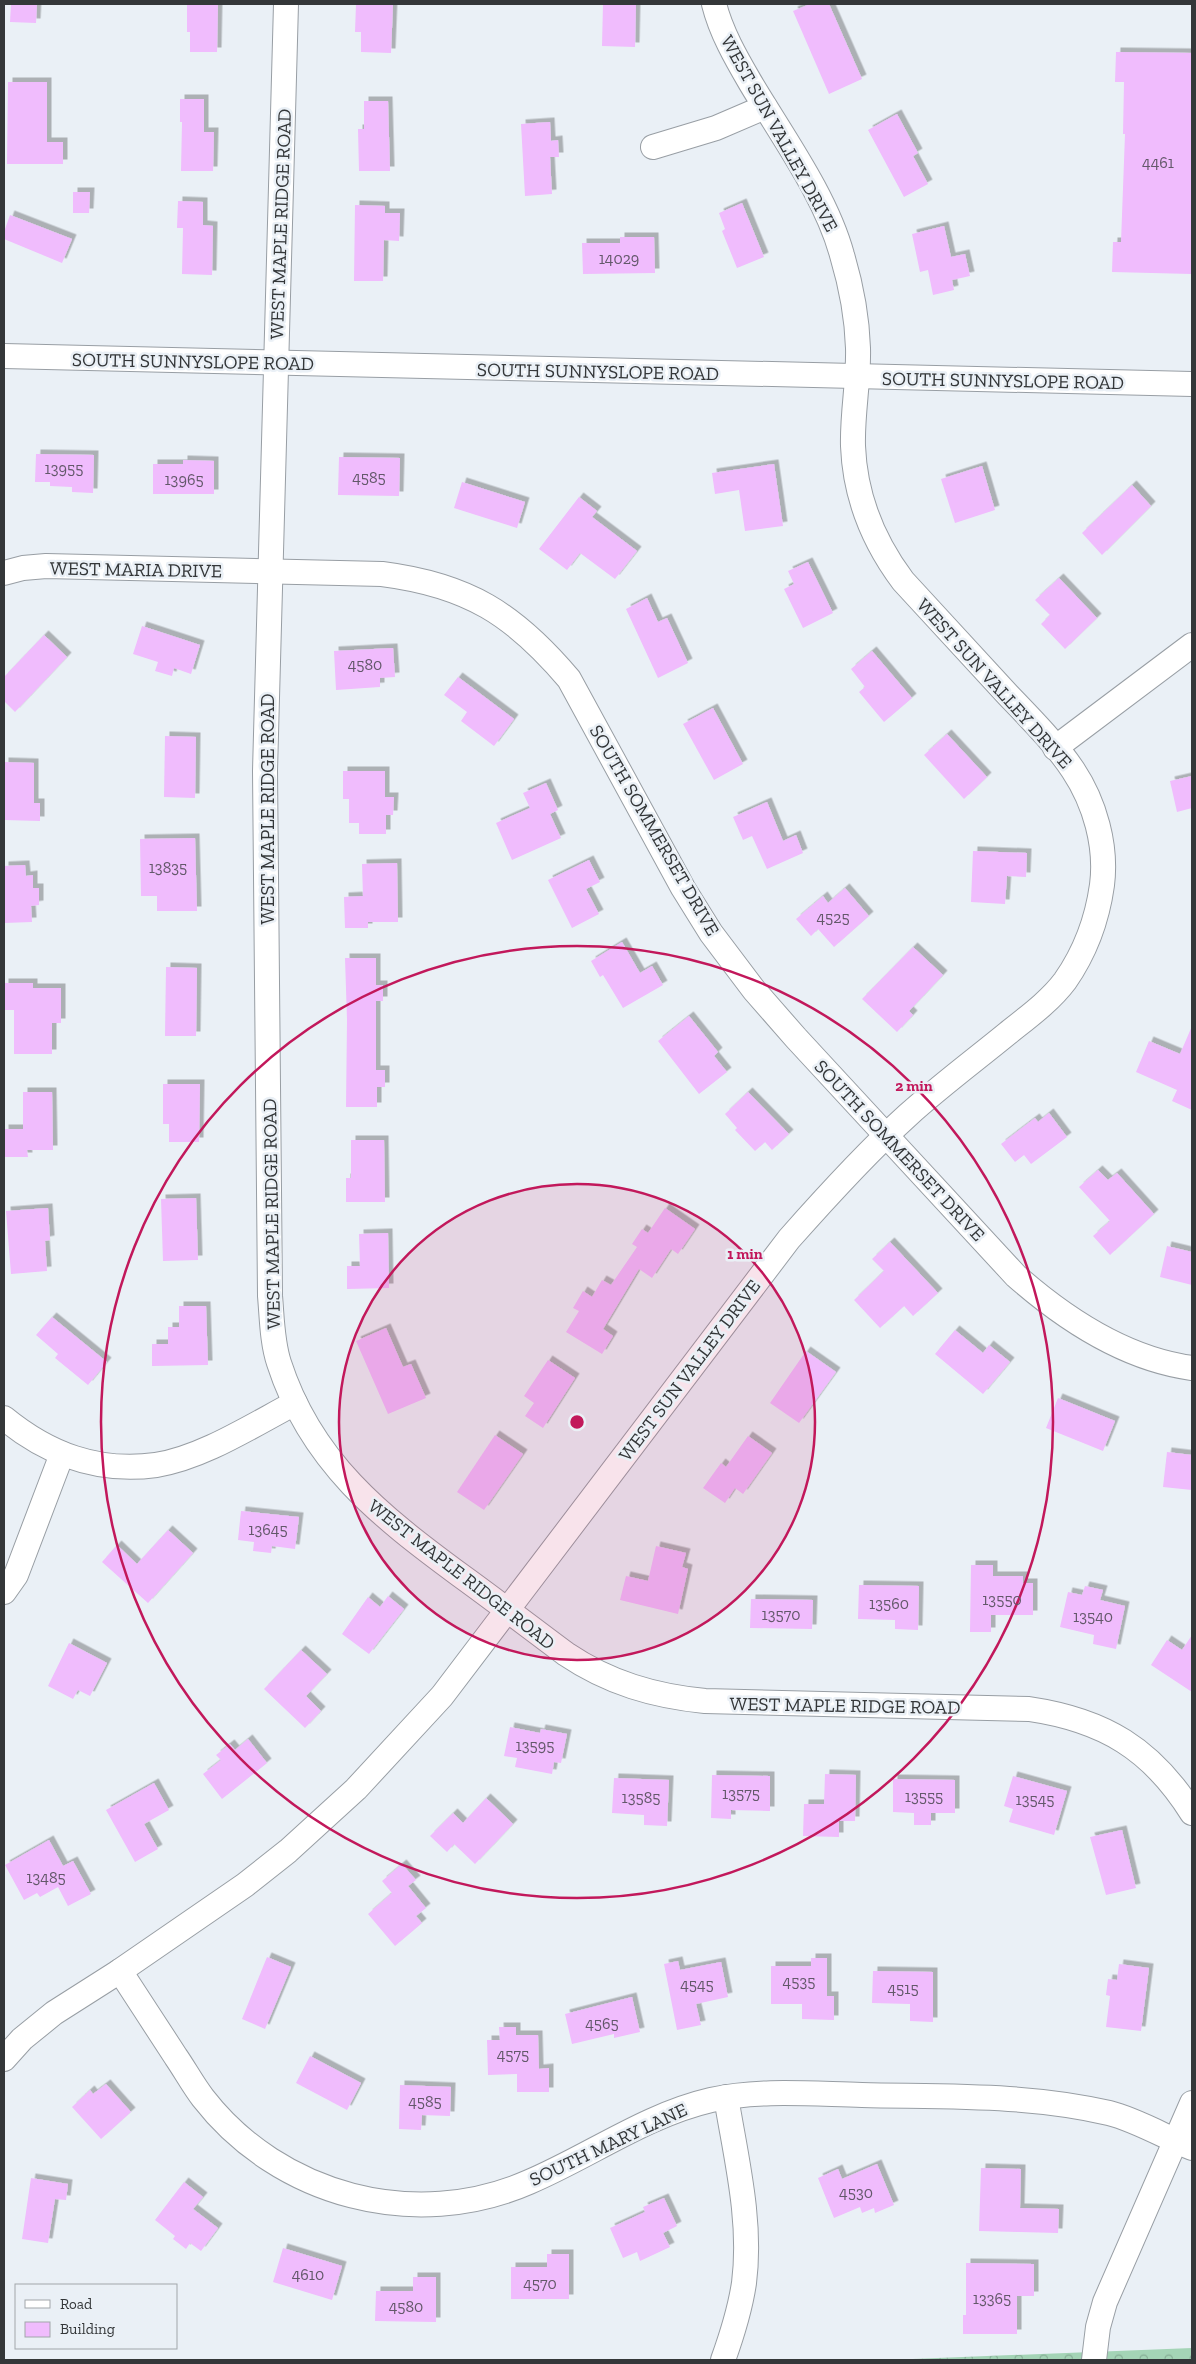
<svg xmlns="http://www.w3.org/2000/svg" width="1196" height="2364" font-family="'Zilla Slab',serif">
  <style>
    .park { fill: url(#park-crowns) }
    .building { fill: #f0bcfd; filter: url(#shadow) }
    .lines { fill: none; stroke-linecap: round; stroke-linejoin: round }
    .minor-casing { stroke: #989ea4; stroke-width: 26 }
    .minor { stroke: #fff; stroke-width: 24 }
    .ring { fill: none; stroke: #c2185b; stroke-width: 2.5 }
    .labels { text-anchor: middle; stroke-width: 5; stroke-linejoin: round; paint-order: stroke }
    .number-label { font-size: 16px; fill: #63586a }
    .street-label { font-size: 19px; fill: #343739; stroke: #eaf0f6 }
    .centre { fill: #c2185b; stroke: #eaf0f6; stroke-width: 2.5 }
    .ring-label { font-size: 15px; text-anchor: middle; font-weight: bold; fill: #c2185b; stroke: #eaf0f6; stroke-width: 5; stroke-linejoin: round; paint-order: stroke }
  </style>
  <defs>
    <pattern id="park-crowns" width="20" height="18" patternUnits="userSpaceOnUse" patternTransform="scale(1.25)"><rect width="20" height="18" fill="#a4d4b6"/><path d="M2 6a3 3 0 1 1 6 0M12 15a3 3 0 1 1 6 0" fill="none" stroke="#86ad95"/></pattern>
    <filter id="shadow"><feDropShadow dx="4.5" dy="-4.5" stdDeviation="0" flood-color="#0004"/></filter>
  </defs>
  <rect width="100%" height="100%" fill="#eaf0f6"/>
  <!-- park -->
  <polygon class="park" points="1192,2348 1192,2360 888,2360"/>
  <!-- building -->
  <g class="building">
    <polygon points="11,4 37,4 36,23 10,22"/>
    <polygon points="187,4 218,4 217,52 190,52 190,32 187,32"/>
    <polygon points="356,4 393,4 391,53 361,52 361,32 355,32"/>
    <polygon points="603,4 636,4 635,47 602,46"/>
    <polygon points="810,4 829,4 862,79 829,94 793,11"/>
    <polygon points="1116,52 1192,53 1192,274 1112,272 1113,242 1121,242 1125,134 1123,134 1124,82 1115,82"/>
    <polygon points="8,82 47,82 47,142 63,142 63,164 7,164"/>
    <polygon points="180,99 204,99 204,132 214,132 213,171 181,171 182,122 180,122"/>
    <polygon points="364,101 388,101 390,171 359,171 358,129 364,129"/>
    <polygon points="897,114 918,153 913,156 928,184 904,197 868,130"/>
    <polygon points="550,122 551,141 558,140 559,157 550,157 552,194 525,196 521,124"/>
    <polygon points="73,192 90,192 89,213 73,213"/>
    <polygon points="178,201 203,202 203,225 213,226 212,275 182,274 183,228 177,228"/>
    <polygon points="742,203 764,257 737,268 722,231 725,229 719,213"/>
    <polygon points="355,205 385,206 385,213 400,213 399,241 384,240 383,281 354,281"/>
    <polygon points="10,215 72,239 62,263 4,239 4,232"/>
    <polygon points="944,226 951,257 965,254 970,276 952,280 954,290 933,295 928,270 920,272 912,234"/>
    <polygon points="620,237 654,237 655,273 583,274 582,243 620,243"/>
    <polygon points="36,454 94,455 93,493 72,492 72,487 50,486 50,482 35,482"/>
    <polygon points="339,457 400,458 399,496 338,495"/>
    <polygon points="183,460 214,461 214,494 153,494 153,464 183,464"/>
    <polygon points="774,464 783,526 745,531 739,490 715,494 712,473"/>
    <polygon points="982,466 995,510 955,523 941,479"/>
    <polygon points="462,482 525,502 517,528 454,508"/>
    <polygon points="1132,485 1151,506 1102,555 1082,533"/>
    <polygon points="579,497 597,511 592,517 637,551 615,579 580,553 567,570 539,549"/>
    <polygon points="808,562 833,613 803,628 784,589 794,584 788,571"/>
    <polygon points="1059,578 1097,618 1065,649 1041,624 1050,615 1035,600"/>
    <polygon points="647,598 658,622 667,618 688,663 658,678 626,609"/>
    <polygon points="142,626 200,645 191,674 174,668 172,676 155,671 158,662 133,654"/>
    <polygon points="44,635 67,657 15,712 4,701 4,677"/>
    <polygon points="393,648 395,677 380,678 380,687 336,690 334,651"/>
    <polygon points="872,651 912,698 884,722 859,692 865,687 851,669"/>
    <polygon points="458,677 514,719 494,746 461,721 467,712 444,695"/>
    <polygon points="713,708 743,764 714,780 683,724"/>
    <polygon points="947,734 987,777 964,799 924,755"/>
    <polygon points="165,736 196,737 195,798 164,797"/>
    <polygon points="4,762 34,763 34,803 40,803 40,821 4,820"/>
    <polygon points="343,771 385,771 385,797 394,797 393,815 386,815 386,834 359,834 359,823 349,823 349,799 343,799"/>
    <polygon points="1192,776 1192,808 1177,812 1170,781"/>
    <polygon points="546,783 558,810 550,814 561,838 512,860 496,823 530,808 523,793"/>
    <polygon points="767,802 783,841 796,835 803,853 767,869 752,836 743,840 733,817"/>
    <polygon points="195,838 197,911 157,911 157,896 141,896 140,839"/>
    <polygon points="973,851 1027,853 1026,877 1007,876 1005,904 971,902"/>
    <polygon points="589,860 600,882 586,889 599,914 572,928 548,880"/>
    <polygon points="397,863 398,922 368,922 368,928 345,928 344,897 363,896 362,864"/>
    <polygon points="25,865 26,876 33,875 33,888 39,888 39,905 31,906 32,922 4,923 4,866"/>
    <polygon points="845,888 869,916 834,947 818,929 811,936 796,919 823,896 828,903"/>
    <polygon points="622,942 640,973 652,966 663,985 623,1008 603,975 600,977 591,961"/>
    <polygon points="913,947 943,975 909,1011 913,1015 897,1032 862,999"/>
    <polygon points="345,958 376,958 376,985 383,985 383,1001 376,1001 376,1070 385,1070 385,1087 377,1087 377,1107 346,1107 347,1020"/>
    <polygon points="166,967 197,968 196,1036 165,1036"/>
    <polygon points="4,983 33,983 33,988 61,988 61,1023 52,1023 52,1054 14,1054 14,1010 4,1010"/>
    <polygon points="689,1016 718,1052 714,1056 727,1072 699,1094 658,1041"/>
    <polygon points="1192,1026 1192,1110 1172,1101 1177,1090 1136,1072 1149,1041 1180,1054"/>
    <polygon points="163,1084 200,1084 199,1142 169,1142 169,1124 163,1124"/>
    <polygon points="23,1092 52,1092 53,1150 27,1150 28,1157 5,1157 4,1129 23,1129"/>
    <polygon points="748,1092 789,1134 772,1150 765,1142 755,1151 735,1130 737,1128 725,1114"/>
    <polygon points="1049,1113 1067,1137 1031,1164 1024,1155 1015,1162 1001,1144 1035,1118 1038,1122"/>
    <polygon points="351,1140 384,1140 385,1202 346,1202 346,1178 351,1178"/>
    <polygon points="1098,1170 1108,1180 1117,1173 1154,1214 1110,1255 1093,1236 1110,1221 1079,1187"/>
    <polygon points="196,1198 198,1260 163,1261 161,1199"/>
    <polygon points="48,1208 50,1240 45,1241 47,1271 11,1274 6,1211"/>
    <polygon points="665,1208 695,1229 678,1254 671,1249 652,1278 639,1269 603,1329 613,1336 602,1354 566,1332 579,1311 573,1308 583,1291 592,1297 602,1280 611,1285 637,1247 632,1244 642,1229 648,1233"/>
    <polygon points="388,1233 389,1288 347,1289 347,1266 360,1266 359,1234"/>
    <polygon points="890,1242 938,1293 913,1316 904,1306 880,1328 854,1300 884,1271 872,1259"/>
    <polygon points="1167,1246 1192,1252 1192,1285 1160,1277"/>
    <polygon points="179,1306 206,1306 208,1365 152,1366 152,1344 168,1344 168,1327 179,1327"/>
    <polygon points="52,1317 107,1362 88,1385 55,1358 58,1354 36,1335"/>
    <polygon points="386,1328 403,1367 411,1364 426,1398 388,1414 356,1341"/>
    <polygon points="955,1330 983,1353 989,1345 1010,1362 983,1394 935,1354"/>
    <polygon points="806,1351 836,1372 799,1423 770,1403"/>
    <polygon points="548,1360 575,1378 543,1428 525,1416 534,1403 524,1396"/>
    <polygon points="1058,1398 1115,1421 1103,1451 1046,1428"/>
    <polygon points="495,1435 523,1454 484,1510 457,1492"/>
    <polygon points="748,1436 772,1453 743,1494 735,1488 725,1503 703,1488 721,1463 726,1467"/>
    <polygon points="1167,1452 1192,1455 1192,1490 1163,1487"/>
    <polygon points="241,1511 299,1517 295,1549 272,1546 271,1553 253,1551 254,1542 238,1540"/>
    <polygon points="168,1530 193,1553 148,1603 102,1562 117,1545 137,1564"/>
    <polygon points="656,1546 686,1553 682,1567 688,1569 678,1614 620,1600 626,1576 648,1581"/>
    <polygon points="971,1565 993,1565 993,1576 1023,1576 1023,1583 1033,1583 1033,1615 991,1615 991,1632 970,1632"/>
    <polygon points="859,1585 919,1586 918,1630 895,1629 895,1620 858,1619"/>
    <polygon points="1085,1586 1103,1590 1100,1600 1125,1606 1116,1649 1093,1644 1094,1635 1060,1627 1068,1592 1082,1595"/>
    <polygon points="388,1596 404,1609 369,1654 342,1634 368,1597 380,1607"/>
    <polygon points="751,1599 813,1600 812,1629 750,1628"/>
    <polygon points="1192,1635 1192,1692 1151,1665 1167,1640 1182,1650"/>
    <polygon points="69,1643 107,1663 90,1696 78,1690 73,1699 48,1686"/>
    <polygon points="301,1650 327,1674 306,1696 321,1711 305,1728 264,1689"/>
    <polygon points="510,1727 540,1733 541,1729 567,1734 561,1763 554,1762 552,1774 515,1767 517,1758 504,1756"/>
    <polygon points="248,1739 267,1763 222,1799 203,1774 221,1760 216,1755 230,1744 235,1750"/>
    <polygon points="825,1774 856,1775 855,1821 839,1821 839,1837 803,1836 804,1804 824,1804"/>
    <polygon points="712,1775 770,1776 770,1811 731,1810 731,1819 711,1818"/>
    <polygon points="1013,1776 1067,1791 1054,1835 1009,1822 1013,1809 1004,1806"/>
    <polygon points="614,1778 669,1780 667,1826 644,1825 644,1815 612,1813"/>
    <polygon points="893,1779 955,1780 955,1813 931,1813 931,1825 914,1825 914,1813 893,1812"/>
    <polygon points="154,1783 169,1810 144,1824 158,1849 135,1862 106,1810"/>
    <polygon points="486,1798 513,1824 475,1864 454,1844 447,1852 430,1836 453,1813 463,1823"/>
    <polygon points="1122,1830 1136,1888 1106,1895 1090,1837"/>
    <polygon points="49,1840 63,1866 73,1861 91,1894 68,1906 58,1887 40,1897 37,1893 24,1900 5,1865"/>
    <polygon points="402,1864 416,1880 408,1886 426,1908 416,1916 422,1923 395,1946 368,1914 392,1893 382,1881"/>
    <polygon points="267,1957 291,1967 265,2029 242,2019"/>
    <polygon points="811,1958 827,1958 827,1996 834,1996 834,2020 802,2019 802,2004 771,2004 771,1966 811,1966"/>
    <polygon points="678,1961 680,1970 721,1962 728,1997 696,2004 701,2025 677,2030 664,1964"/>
    <polygon points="1119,1964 1149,1968 1141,2031 1106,2027 1110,1996 1106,1995 1108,1979 1117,1980"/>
    <polygon points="873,1971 933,1972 933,2022 910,2021 910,2004 872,2003"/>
    <polygon points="632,1997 640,2032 614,2038 614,2034 572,2044 565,2014"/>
    <polygon points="499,2027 516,2027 516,2035 538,2035 539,2069 549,2068 549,2092 517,2092 517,2074 488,2075 487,2040 500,2040"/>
    <polygon points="310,2056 361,2083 347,2110 296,2083"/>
    <polygon points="106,2084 131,2112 101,2139 72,2107 90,2090 93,2094"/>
    <polygon points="400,2085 451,2087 450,2116 422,2115 421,2130 399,2129"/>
    <polygon points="877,2164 894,2205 875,2213 874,2208 862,2213 860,2207 834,2218 818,2178 838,2169 842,2179"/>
    <polygon points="981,2168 1021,2169 1020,2208 1059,2209 1058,2233 979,2231"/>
    <polygon points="31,2178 68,2184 66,2200 55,2199 48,2243 22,2239"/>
    <polygon points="184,2182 203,2197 193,2209 218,2228 201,2251 190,2243 186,2249 173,2239 175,2236 155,2220"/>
    <polygon points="664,2198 677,2226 663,2233 670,2247 640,2261 637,2252 623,2258 610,2228 645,2212 643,2207"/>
    <polygon points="283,2248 342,2266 332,2300 273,2282"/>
    <polygon points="547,2254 569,2254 569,2299 511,2299 511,2267 547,2267"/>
    <polygon points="966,2263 1034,2264 1034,2296 1017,2296 1017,2334 963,2334 963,2315 966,2315"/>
    <polygon points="413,2277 436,2277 436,2322 375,2321 376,2291 413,2291"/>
  </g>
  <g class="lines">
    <!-- minor casing -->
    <g class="minor-casing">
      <g id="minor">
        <path d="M286,4L265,771L270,1296C272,1318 272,1342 279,1363C311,1462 380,1516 460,1575C496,1601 531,1628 566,1654C609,1683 654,1696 705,1701L1029,1709C1104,1720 1152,1749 1192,1813"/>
        <polyline points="653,147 716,128 765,107"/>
        <polyline points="4,356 1192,384"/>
        <path d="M4,573L23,568L46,566L382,574C468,585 514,614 569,679L683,888L711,933L754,990L796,1038L1016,1276C1066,1320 1125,1359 1192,1368"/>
        <polyline points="1055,748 1192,645"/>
        <path d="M4,1418C48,1454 97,1473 156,1465C202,1458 253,1425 295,1403"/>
        <polyline points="4,1592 16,1575 62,1454"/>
        <path d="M120,1971C139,2000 157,2028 176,2057C185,2070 193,2085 203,2098C279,2196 415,2232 529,2182C590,2156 646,2115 711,2100C759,2089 812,2094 862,2095C944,2097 1028,2094 1109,2113C1137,2120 1165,2137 1192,2148"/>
        <path d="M4,2059L22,2039L54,2013L120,1971L245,1885L288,1851L356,1789L442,1696L789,1239C827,1196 866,1153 908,1115C940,1086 975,1060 1008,1033C1028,1017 1050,1001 1065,981C1086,951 1097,921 1102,885C1107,846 1095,803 1073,770C1055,743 1031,719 1008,695C973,657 938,619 903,581C873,541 855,497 853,446C852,413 859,381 858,348C857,317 851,285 842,255C826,196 782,136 750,82C736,58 721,32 714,4"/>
        <path d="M723,2360C732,2335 740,2310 744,2283C752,2221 736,2158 726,2097"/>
        <polyline points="1094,2360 1098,2327 1105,2302 1192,2103"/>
      </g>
    </g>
    <!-- minor -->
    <use href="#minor" class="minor"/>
  </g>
  <!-- distance rings -->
  <circle cx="577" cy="1422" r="238" fill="#c2185b" fill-opacity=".12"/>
  <g class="ring">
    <circle cx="577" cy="1422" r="238"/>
    <circle cx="577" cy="1422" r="476"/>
  </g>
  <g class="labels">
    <!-- number labels -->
    <g class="number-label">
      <text x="1158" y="168">4461</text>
      <text x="619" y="264">14029</text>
      <text x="64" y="474">13955</text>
      <text x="369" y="483">4585</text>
      <text x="184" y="485">13965</text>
      <text x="365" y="670">4580</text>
      <text x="168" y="873">13835</text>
      <text x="833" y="923">4525</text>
      <text x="268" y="1535">13645</text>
      <text x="1002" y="1605">13550</text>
      <text x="889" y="1609">13560</text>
      <text x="781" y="1620">13570</text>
      <text x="1093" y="1622">13540</text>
      <text x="535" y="1751">13595</text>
      <text x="741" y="1799">13575</text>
      <text x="924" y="1802">13555</text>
      <text x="641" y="1803">13585</text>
      <text x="1035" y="1805">13545</text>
      <text x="46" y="1883">13485</text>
      <text x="799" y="1987">4535</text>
      <text x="697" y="1990">4545</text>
      <text x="903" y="1994">4515</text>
      <text x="602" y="2029">4565</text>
      <text x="513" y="2060">4575</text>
      <text x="425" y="2107">4585</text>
      <text x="856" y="2198">4530</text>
      <text x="308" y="2280">4610</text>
      <text x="540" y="2289">4570</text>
      <text x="992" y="2304">13365</text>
      <text x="406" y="2312">4580</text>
    </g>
    <!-- street labels -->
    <g class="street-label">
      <text transform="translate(780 133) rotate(61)" y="7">WEST SUN VALLEY DRIVE</text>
      <text transform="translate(280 224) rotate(-88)" y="7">WEST MAPLE RIDGE ROAD</text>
      <text transform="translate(193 361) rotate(1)" y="7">SOUTH SUNNYSLOPE ROAD</text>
      <text transform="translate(598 371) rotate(1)" y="7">SOUTH SUNNYSLOPE ROAD</text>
      <text transform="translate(1003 380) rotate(1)" y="7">SOUTH SUNNYSLOPE ROAD</text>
      <text transform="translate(136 569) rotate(1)" y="7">WEST MARIA DRIVE</text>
      <text transform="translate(995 683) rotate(48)" y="7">WEST SUN VALLEY DRIVE</text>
      <text transform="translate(267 809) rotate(-90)" y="7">WEST MAPLE RIDGE ROAD</text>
      <text transform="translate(655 830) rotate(60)" y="7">SOUTH SOMMERSET DRIVE</text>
      <text transform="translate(900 1150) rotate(47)" y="7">SOUTH SOMMERSET DRIVE</text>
      <text transform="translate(271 1214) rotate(-91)" y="7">WEST MAPLE RIDGE ROAD</text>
      <text transform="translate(689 1370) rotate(-53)" y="7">WEST SUN VALLEY DRIVE</text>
      <text transform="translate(462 1574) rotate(38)" y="7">WEST MAPLE RIDGE ROAD</text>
      <text transform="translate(845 1705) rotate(1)" y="7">WEST MAPLE RIDGE ROAD</text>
      <text transform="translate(608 2144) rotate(-25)" y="7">SOUTH MARY LANE</text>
    </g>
  </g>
  <circle cx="577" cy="1422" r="8" class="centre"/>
  <g class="ring-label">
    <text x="914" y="1091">2 min</text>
    <text x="745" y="1259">1 min</text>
  </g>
  <!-- border -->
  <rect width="1196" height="2364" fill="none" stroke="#343739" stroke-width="10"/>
  <!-- legend -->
  <rect x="15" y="2284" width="162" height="65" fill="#eaf0f6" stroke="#a1a6aa"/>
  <rect x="25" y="2300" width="25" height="8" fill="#ffffff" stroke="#a1a6aa"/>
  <text x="60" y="2309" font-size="15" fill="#343739">Road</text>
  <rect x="25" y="2322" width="25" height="15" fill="#f0bcfd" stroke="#a1a6aa"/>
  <text x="60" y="2334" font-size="15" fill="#343739">Building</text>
</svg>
